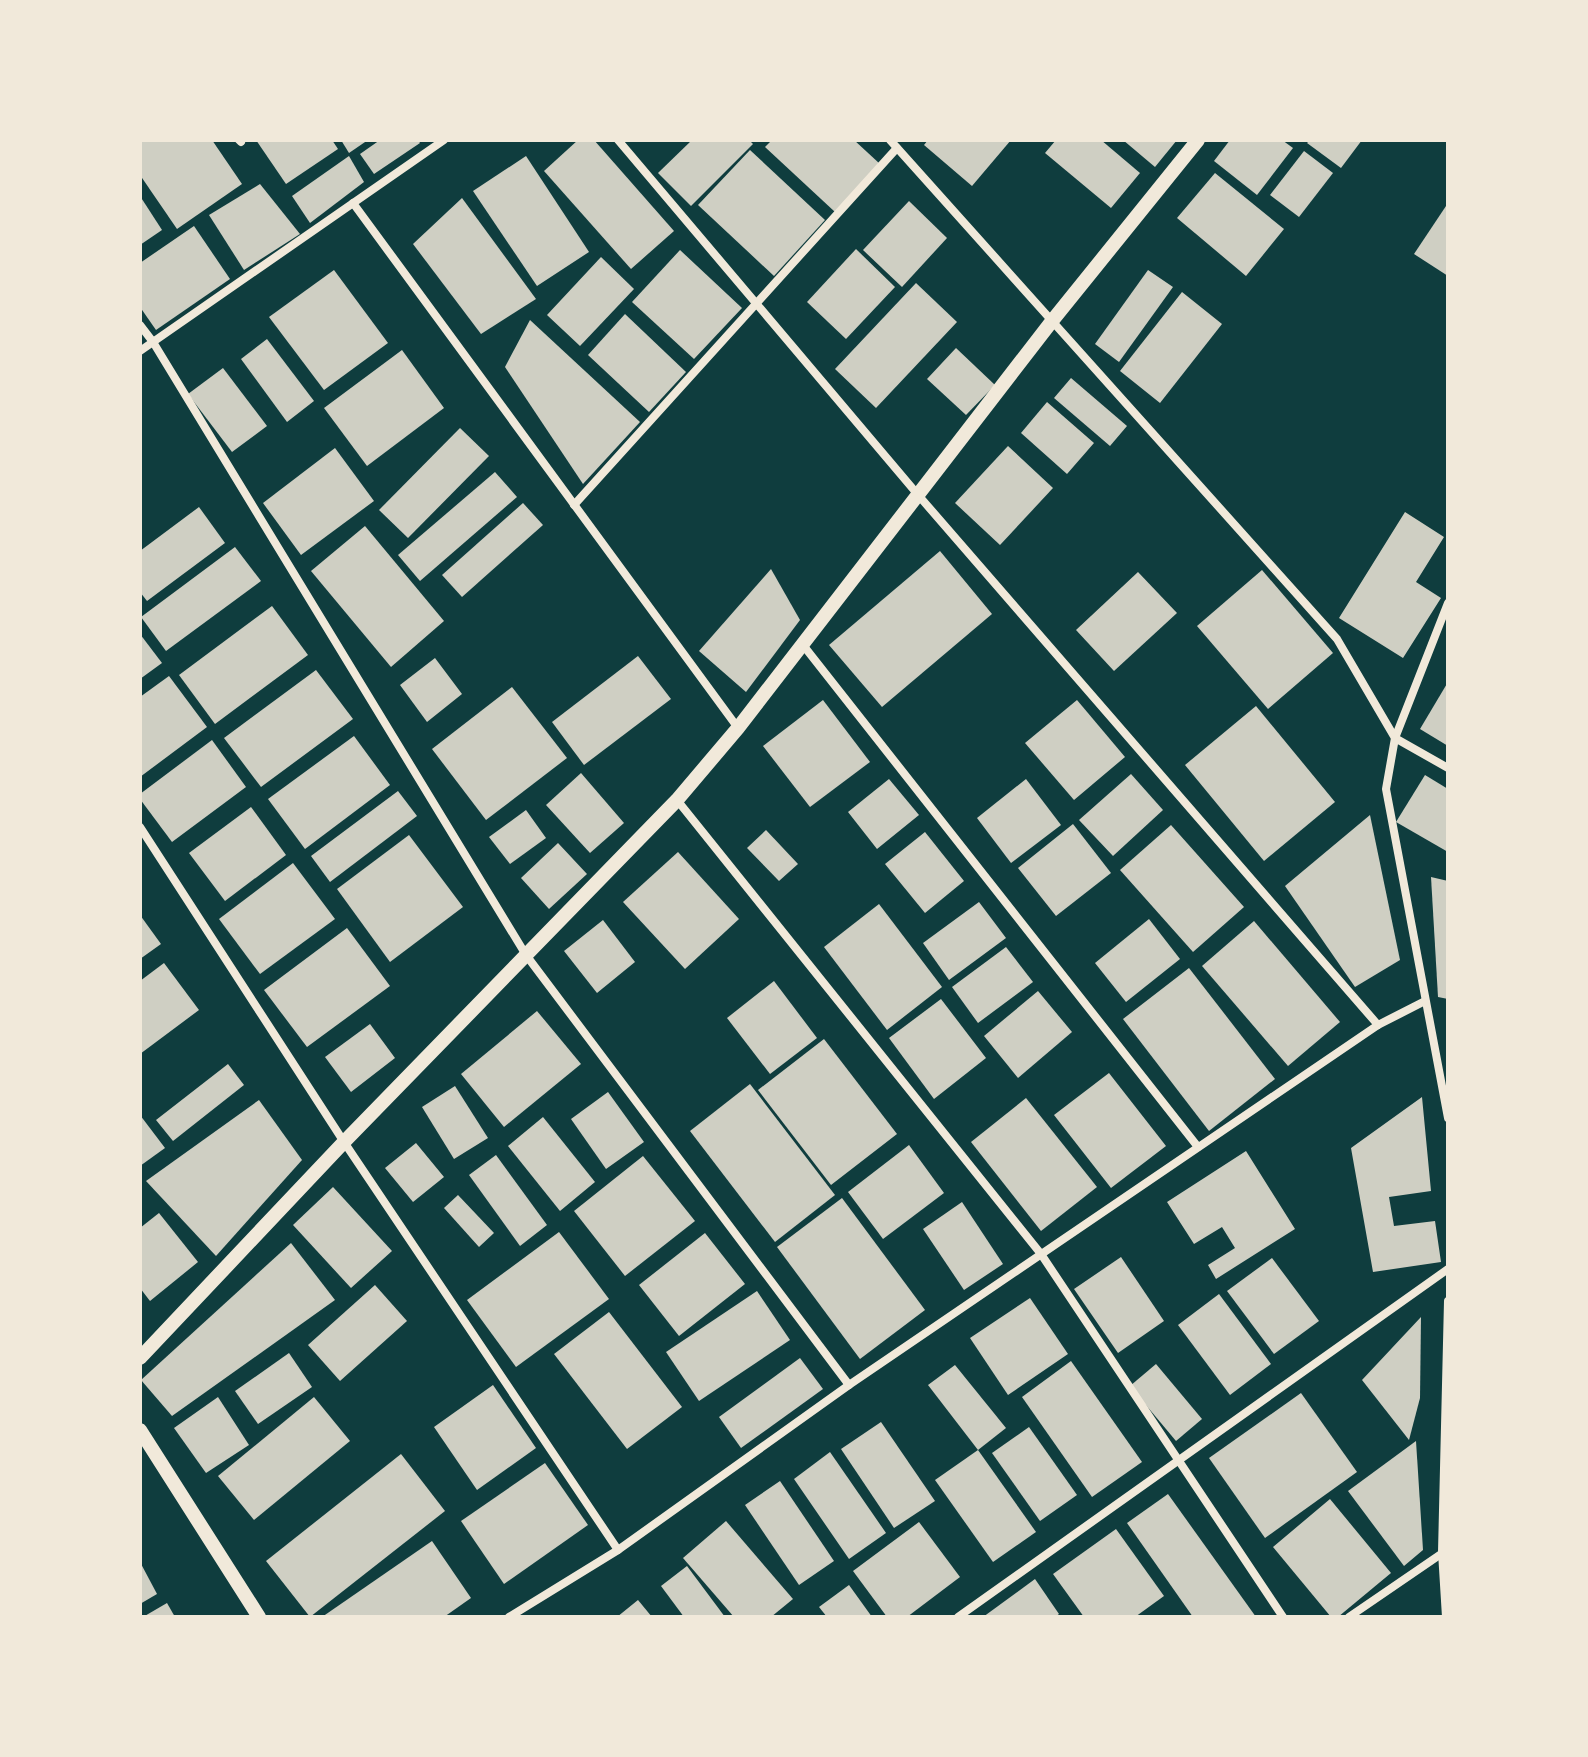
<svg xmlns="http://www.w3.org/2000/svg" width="1588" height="1757" font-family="Karla,sans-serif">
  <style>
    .building { fill: #cfcfc3 }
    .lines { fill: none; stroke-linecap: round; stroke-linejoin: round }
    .minor { stroke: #f1e9da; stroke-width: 8 }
    .tertiary { stroke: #f1e9da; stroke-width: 14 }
  </style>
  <rect width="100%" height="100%" fill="#0f3d3e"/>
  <!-- building -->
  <g class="building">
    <polygon points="140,140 212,140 242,184 177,229 140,175"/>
    <polygon points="256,140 332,140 338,149 286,184"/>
    <polygon points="341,140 368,140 349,153"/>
    <polygon points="380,140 418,140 420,143 374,174 360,154"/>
    <polygon points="578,140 594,140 674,231 631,269 544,171"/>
    <polygon points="692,140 749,140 753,144 691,206 658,173"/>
    <polygon points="772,140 854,140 880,164 835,212 765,147"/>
    <polygon points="928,140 1011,140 972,186 924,145"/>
    <polygon points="1056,140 1101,140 1140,173 1111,208 1045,153"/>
    <polygon points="1123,140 1177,140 1155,167"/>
    <polygon points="1230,140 1282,140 1293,148 1257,195 1214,161"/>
    <polygon points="1310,140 1362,140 1341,168 1307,143"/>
    <polygon points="750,150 825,220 774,276 698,205"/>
    <polygon points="1304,151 1333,173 1299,217 1270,195"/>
    <polygon points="349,156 364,182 310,223 292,196"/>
    <polygon points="526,156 589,252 537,286 473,191"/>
    <polygon points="1215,173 1284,229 1246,276 1177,218"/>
    <polygon points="260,184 300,234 244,270 209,215"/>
    <polygon points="140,196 162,230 140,245"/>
    <polygon points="462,198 536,299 481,334 413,244"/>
    <polygon points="909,201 947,238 902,287 863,250"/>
    <polygon points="1448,203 1448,276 1414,254"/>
    <polygon points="194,226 230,279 156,330 140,307 140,263"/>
    <polygon points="856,249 895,287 846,339 807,302"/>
    <polygon points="680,250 742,308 694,359 632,302"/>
    <polygon points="601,257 634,289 580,346 547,315"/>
    <polygon points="334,270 388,343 324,390 269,317"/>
    <polygon points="1148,270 1173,287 1119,362 1095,344"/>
    <polygon points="916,283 957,322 876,408 835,369"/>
    <polygon points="1182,292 1222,324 1160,403 1120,371"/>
    <polygon points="625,314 686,372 649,412 588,355"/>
    <polygon points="530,320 640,422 583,484 505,367"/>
    <polygon points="267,339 314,401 287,422 241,359"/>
    <polygon points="956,348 995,385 966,415 927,379"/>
    <polygon points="402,350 444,408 367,466 324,408"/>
    <polygon points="223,368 267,426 232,452 188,394"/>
    <polygon points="1071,378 1127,426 1110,446 1054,398"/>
    <polygon points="1047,402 1094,443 1067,474 1021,433"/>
    <polygon points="460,428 489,456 408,538 379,510"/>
    <polygon points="1008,446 1053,488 1000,545 955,503"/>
    <polygon points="335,448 374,501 301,555 263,503"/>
    <polygon points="495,472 517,497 420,581 398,555"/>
    <polygon points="523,503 543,525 462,597 442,575"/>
    <polygon points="199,507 225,543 147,601 140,592 140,551"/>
    <polygon points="1405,512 1444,537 1416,582 1441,598 1403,658 1339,618"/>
    <polygon points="365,526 444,621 391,667 311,571"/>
    <polygon points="235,547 261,581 166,651 141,617"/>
    <polygon points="940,551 992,614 882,707 829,645"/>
    <polygon points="771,569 800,620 746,692 699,651"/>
    <polygon points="1262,570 1333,653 1268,709 1197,626"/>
    <polygon points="1138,572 1177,613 1114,671 1076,630"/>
    <polygon points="272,606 308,655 215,724 179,675"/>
    <polygon points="140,634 162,663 140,679"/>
    <polygon points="638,656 671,699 584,765 552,722"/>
    <polygon points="435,658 462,694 427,722 400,685"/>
    <polygon points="316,670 353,719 261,787 224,738"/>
    <polygon points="169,676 207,727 140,777 140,697"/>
    <polygon points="1448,682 1448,746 1420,729"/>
    <polygon points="512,687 567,758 486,820 432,749"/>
    <polygon points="823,700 870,762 810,807 763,746"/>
    <polygon points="1077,700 1125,757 1074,800 1025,743"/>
    <polygon points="1256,706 1335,802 1264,861 1185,765"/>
    <polygon points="354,736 390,785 305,849 268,799"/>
    <polygon points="212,740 246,787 172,842 140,799 140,794"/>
    <polygon points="581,773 624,823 590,853 546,805"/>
    <polygon points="1131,774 1163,810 1113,856 1079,820"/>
    <polygon points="1425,775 1448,789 1448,852 1396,822"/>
    <polygon points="889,779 919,815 877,849 848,812"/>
    <polygon points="1026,779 1061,825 1011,863 977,818"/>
    <polygon points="398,791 417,816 330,882 311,856"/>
    <polygon points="251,807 286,855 225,901 189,853"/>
    <polygon points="526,810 546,838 510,864 489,837"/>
    <polygon points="1370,815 1400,960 1355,987 1285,886"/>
    <polygon points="1073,824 1111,873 1056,916 1018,868"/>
    <polygon points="1171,825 1244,907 1193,952 1120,870"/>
    <polygon points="766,830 798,864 779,881 747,848"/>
    <polygon points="925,832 964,881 925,913 885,864"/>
    <polygon points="409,835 463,907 390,962 337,889"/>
    <polygon points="558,843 587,874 549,909 521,878"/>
    <polygon points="678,852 739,919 685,969 623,902"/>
    <polygon points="293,863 335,919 260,974 219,919"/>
    <polygon points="1431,877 1448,881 1448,999 1438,997"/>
    <polygon points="979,902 1006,938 949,980 923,943"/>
    <polygon points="879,904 942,987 887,1030 824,947"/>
    <polygon points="140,915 161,944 140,959"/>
    <polygon points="1149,919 1180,959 1126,1002 1095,963"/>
    <polygon points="603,920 635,962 597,993 564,951"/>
    <polygon points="1254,921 1340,1022 1288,1066 1202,966"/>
    <polygon points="347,928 390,986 307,1047 264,990"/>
    <polygon points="1006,947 1033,982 978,1023 952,987"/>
    <polygon points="164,963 199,1010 140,1054 140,981"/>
    <polygon points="1189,968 1275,1079 1209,1131 1123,1019"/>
    <polygon points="774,981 817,1038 770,1074 727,1018"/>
    <polygon points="1038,991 1072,1032 1018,1078 984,1036"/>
    <polygon points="941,999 986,1058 934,1099 889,1038"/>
    <polygon points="537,1011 581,1064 504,1127 461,1074"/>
    <polygon points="370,1024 395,1058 351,1092 325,1057"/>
    <polygon points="824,1039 897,1134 831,1185 758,1090"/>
    <polygon points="228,1064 244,1085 173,1141 156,1120"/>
    <polygon points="1109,1073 1166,1146 1111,1188 1054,1115"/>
    <polygon points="750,1084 835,1195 775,1242 690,1131"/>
    <polygon points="455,1086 488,1138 454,1159 422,1107"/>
    <polygon points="608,1092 644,1142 606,1169 571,1119"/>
    <polygon points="1422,1097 1431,1191 1389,1197 1394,1226 1435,1221 1441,1262 1373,1272 1351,1148"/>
    <polygon points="1026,1098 1097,1187 1041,1231 971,1142"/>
    <polygon points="259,1100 302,1160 216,1256 146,1181"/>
    <polygon points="140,1115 165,1148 140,1166"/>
    <polygon points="543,1117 595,1182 560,1211 508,1146"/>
    <polygon points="416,1143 444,1177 413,1202 385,1168"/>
    <polygon points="909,1145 944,1193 883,1239 848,1192"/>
    <polygon points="1246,1151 1295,1229 1216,1279 1208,1265 1235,1248 1222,1227 1194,1244 1167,1202"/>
    <polygon points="496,1155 547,1225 520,1246 469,1175"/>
    <polygon points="643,1156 695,1221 625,1276 574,1211"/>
    <polygon points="333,1187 392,1251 351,1288 293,1225"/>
    <polygon points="458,1195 494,1233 479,1247 444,1208"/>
    <polygon points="842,1198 925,1310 860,1359 777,1247"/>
    <polygon points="962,1202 1003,1264 964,1290 923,1229"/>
    <polygon points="159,1213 198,1262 150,1301 140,1288 140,1228"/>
    <polygon points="559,1232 609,1299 516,1367 467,1300"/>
    <polygon points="705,1233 745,1284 679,1336 639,1285"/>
    <polygon points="291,1243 335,1300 172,1416 141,1380"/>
    <polygon points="1121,1257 1164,1321 1118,1353 1074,1289"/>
    <polygon points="1272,1258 1319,1321 1274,1354 1227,1291"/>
    <polygon points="375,1285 407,1321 340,1381 308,1345"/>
    <polygon points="757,1291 790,1340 699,1401 666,1352"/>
    <polygon points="1219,1294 1271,1364 1230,1395 1178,1325"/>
    <polygon points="1030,1298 1068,1354 1008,1395 970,1338"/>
    <polygon points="609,1312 682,1407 627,1449 554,1354"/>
    <polygon points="1421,1317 1420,1398 1409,1440 1362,1380"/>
    <polygon points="289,1353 312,1387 258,1424 235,1391"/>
    <polygon points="800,1358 823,1389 741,1448 719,1417"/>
    <polygon points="1071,1361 1142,1462 1092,1497 1022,1397"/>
    <polygon points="1156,1364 1202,1419 1176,1441 1130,1386"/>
    <polygon points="955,1365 1006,1428 978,1450 928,1385"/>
    <polygon points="493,1385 536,1448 477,1490 434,1427"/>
    <polygon points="1301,1393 1357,1472 1265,1538 1209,1458"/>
    <polygon points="218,1397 249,1445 206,1473 174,1428"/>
    <polygon points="314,1397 350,1441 254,1520 218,1476"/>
    <polygon points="881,1422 935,1501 894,1528 841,1449"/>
    <polygon points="1029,1427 1077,1495 1040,1521 992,1453"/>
    <polygon points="1416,1441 1423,1550 1404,1566 1348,1491"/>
    <polygon points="978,1450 1036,1532 993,1562 935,1480"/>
    <polygon points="830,1452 886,1533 849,1559 794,1479"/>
    <polygon points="401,1454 445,1511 310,1617 266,1561"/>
    <polygon points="545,1463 588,1525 504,1584 461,1521"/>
    <polygon points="780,1481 834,1561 799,1585 745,1505"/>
    <polygon points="1168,1494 1256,1617 1193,1617 1127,1523"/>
    <polygon points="1330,1499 1391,1573 1338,1617 1331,1617 1273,1547"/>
    <polygon points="726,1521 793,1599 771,1617 734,1617 683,1558"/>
    <polygon points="919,1522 960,1577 907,1617 887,1617 853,1571"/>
    <polygon points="1116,1529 1164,1596 1135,1617 1084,1617 1053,1574"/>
    <polygon points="432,1541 471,1598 444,1617 322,1617"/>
    <polygon points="140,1562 157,1594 140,1604"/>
    <polygon points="687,1566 725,1617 684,1617 661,1586"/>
    <polygon points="1035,1579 1059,1614 1055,1617 983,1617"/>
    <polygon points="849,1585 872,1617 827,1617 819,1607"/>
    <polygon points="638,1600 652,1617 617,1617"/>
    <polygon points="167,1603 175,1617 143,1617"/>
  </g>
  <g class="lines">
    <!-- minor -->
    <g class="minor">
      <polyline points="239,140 241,142"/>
      <polyline points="618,140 919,496 1378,1025"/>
      <polyline points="890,140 1337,639 1395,738 1386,789 1448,1118"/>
      <polyline points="353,203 738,728"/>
      <polyline points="140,325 153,342 526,955 849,1385"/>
      <polyline points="140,351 444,140"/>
      <polyline points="574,505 897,148"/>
      <polyline points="1448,603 1395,738 1448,768"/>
      <polyline points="803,645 1198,1147"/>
      <polyline points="677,800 1041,1254 1283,1617"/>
      <polyline points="140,827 344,1142 618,1550"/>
      <polyline points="509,1617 618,1550 849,1385 1378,1025 1425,1001"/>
      <polyline points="958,1617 1448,1269"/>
      <polyline points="1349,1617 1444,1552"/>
      <polyline points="1446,1617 1442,1552 1448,1301"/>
    </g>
    <!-- tertiary -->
    <g class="tertiary">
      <polyline points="140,1358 344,1142 677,800 738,728 1052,321 1198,140"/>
      <polyline points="140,1430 259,1617"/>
    </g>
  </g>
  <!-- border -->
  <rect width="1588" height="1757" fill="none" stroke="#f1e9da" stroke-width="284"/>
</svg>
